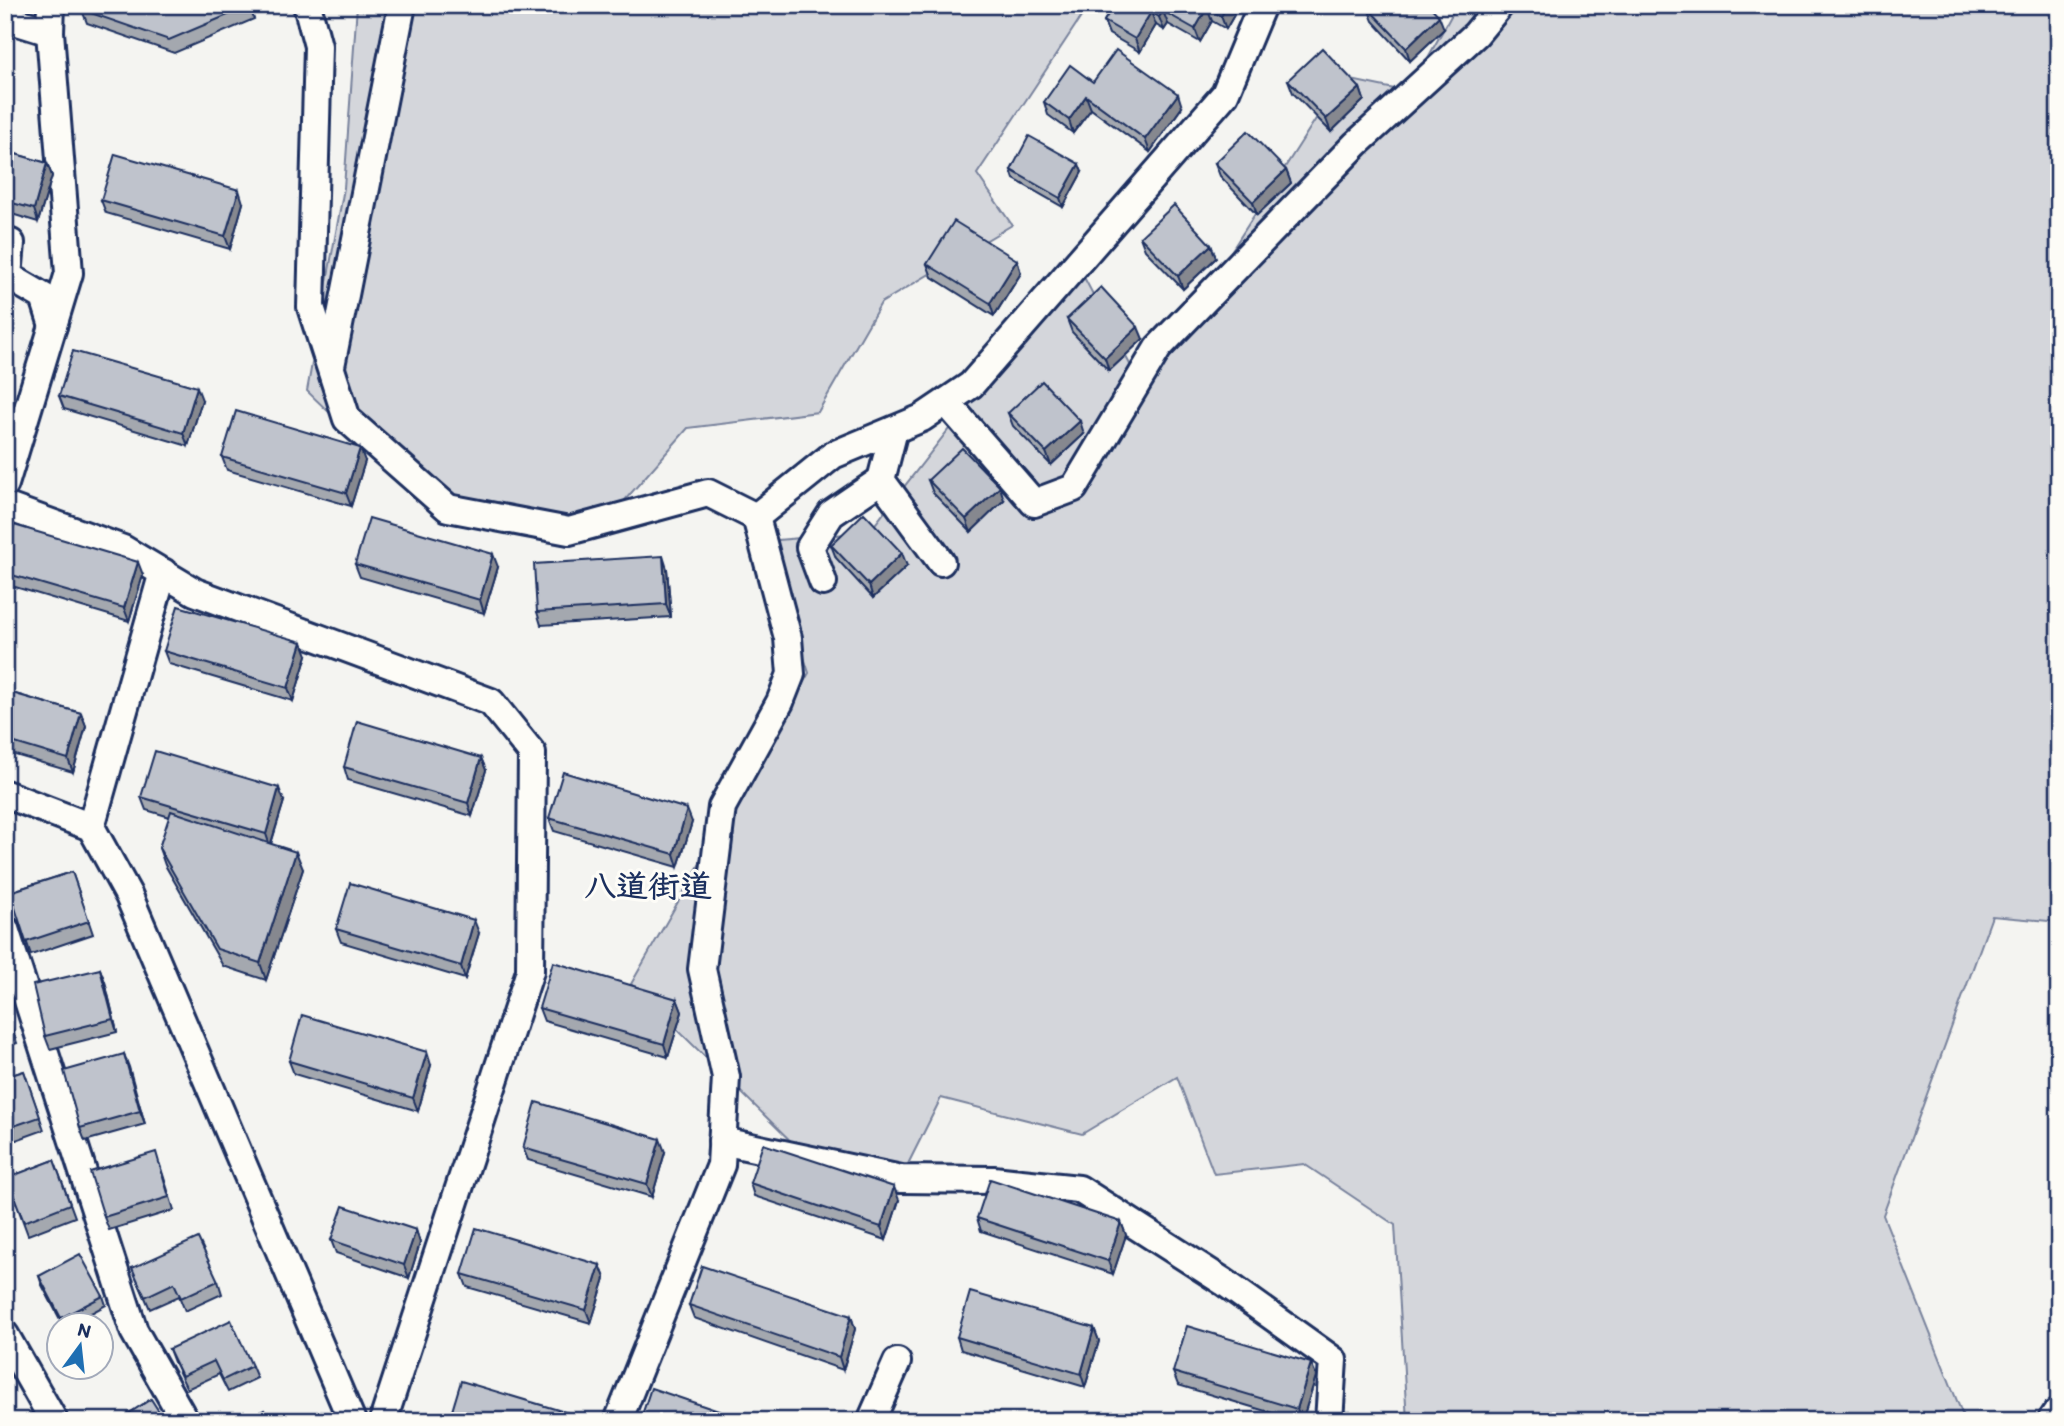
<svg xmlns="http://www.w3.org/2000/svg" width="2064" height="1426" font-family="Itim,'LXGW WenKai TC',sans-serif">
  <style>
    .green { fill: #d4d6db; stroke: #78829c; stroke-width: 2 }
    .lines { fill: none; stroke-linecap: round; stroke-linejoin: round }
    .minor-casing { stroke: #1b2f5e; stroke-width: 32 }
    .tertiary-casing { stroke: #1b2f5e; stroke-width: 38 }
    .minor { stroke: #fdfcf7; stroke-width: 26 }
    .tertiary { stroke: #fdfcf7; stroke-width: 33 }
    .wall { fill: #a4a8af; stroke: #1b2f5e; stroke-width: 2 }
    .shaded-wall { fill: #86888f; stroke: #1b2f5e; stroke-width: 2 }
    .building { fill: #bfc3cc; stroke: #1b2f5e; stroke-width: 2 }
    .labels { text-anchor: middle; stroke-width: 6; stroke-linejoin: round; paint-order: stroke }
    .district-label { font-size: 32px; font-weight: bold; fill: #1b2f5e; stroke: #fdfcf7 }
  </style>
  <rect width="100%" height="100%" fill="#f4f4f1"/>
  <filter id="ink" filterUnits="userSpaceOnUse"><feTurbulence type="fractalNoise" baseFrequency=".0143" numOctaves="2"/><feDisplacementMap in="SourceGraphic" scale="14" xChannelSelector="R" yChannelSelector="G"/><feConvolveMatrix kernelMatrix="1 2 1 2 8 2 1 2 1" color-interpolation-filters="sRGB"/></filter>
  <g filter="url(#ink)">
    <!-- green -->
    <g class="green">
      <polygon points="357,5 1089,5 977,174 1012,225 881,303 818,412 688,428 604,524 426,506 307,391 344,188"/>
      <polygon points="1457,5 2059,5 2059,922 1992,916 1883,1215 1965,1421 1407,1421 1395,1225 1304,1164 1214,1174 1177,1077 1082,1134 941,1098 877,1226 631,984 809,673 767,541 869,532 1077,264 1143,389 1342,78 1409,92"/>
    </g>
    <g class="lines">
      <!-- minor casing -->
      <g class="minor-casing">
        <g id="minor">
          <polyline points="307,5 318,46 311,307 347,419 448,508 569,531 708,493 756,517 788,638 791,674 780,702 722,807 702,969 726,1077 721,1165 618,1421"/>
          <polyline points="5,18 50,32"/>
          <polyline points="11,243 8,276 44,297 53,326"/>
          <polyline points="331,366 402,5"/>
          <polyline points="946,402 1034,503 1074,488 1158,348 1356,144 1476,34 1500,5"/>
          <polyline points="894,430 881,480 941,562"/>
          <polyline points="5,484 69,273 50,32 51,5"/>
          <polyline points="5,506 123,549 195,592 491,702 532,753 530,971 383,1421"/>
          <polyline points="756,517 833,455 922,418 971,385 1225,94 1262,5"/>
          <polyline points="823,582 810,547 831,514 881,480"/>
          <polyline points="5,794 91,827 129,896 352,1421"/>
          <polyline points="91,827 163,572"/>
          <polyline points="5,929 134,1331 185,1421"/>
          <polyline points="722,1141 901,1179 993,1180 1079,1189 1224,1282 1333,1360 1329,1421"/>
          <polyline points="5,1335 54,1421"/>
          <polyline points="871,1421 897,1362"/>
        </g>
      </g>
      <!-- tertiary casing -->
      <g class="tertiary-casing">
        <polyline id="tertiary" points="2055,1421 2059,1415"/>
      </g>
      <!-- minor -->
      <use href="#minor" class="minor"/>
      <!-- tertiary -->
      <use href="#tertiary" class="tertiary"/>
    </g>
    <!-- wall -->
    <g class="wall">
      <polygon points="249,5 254,19 174,53 87,23 82,10"/>
      <polygon points="1114,5 1231,5 1234,15 1226,29 1212,21 1200,42 1168,24 1164,30 1156,25 1140,52 1109,34 1104,21"/>
      <polygon points="1368,8 1444,29 1410,61 1373,21"/>
      <polygon points="1288,80 1360,88 1364,100 1331,132 1293,93"/>
      <polygon points="1093,82 1182,107 1150,152 1091,109 1073,133 1048,115 1044,102"/>
      <polygon points="5,151 47,163 52,176 38,222 5,212"/>
      <polygon points="1215,163 1286,170 1291,183 1257,215 1220,176"/>
      <polygon points="1011,170 1082,172 1063,207 1014,179"/>
      <polygon points="101,200 243,203 230,249 106,213"/>
      <polygon points="1140,237 1211,245 1216,258 1183,289 1145,250"/>
      <polygon points="1017,260 1021,273 994,316 932,277 927,264"/>
      <polygon points="1067,319 1143,339 1109,371 1072,332"/>
      <polygon points="59,396 202,400 188,446 64,409"/>
      <polygon points="1008,413 1084,434 1051,465 1013,426"/>
      <polygon points="222,457 365,461 351,506 227,470"/>
      <polygon points="928,480 1004,500 971,532 933,493"/>
      <polygon points="831,545 907,566 873,598 836,558"/>
      <polygon points="5,555 143,575 129,621 5,584"/>
      <polygon points="355,564 498,567 484,613 360,577"/>
      <polygon points="667,569 671,617 541,625 537,612"/>
      <polygon points="164,651 307,655 293,701 169,664"/>
      <polygon points="5,691 81,713 86,726 73,772 5,752"/>
      <polygon points="481,758 486,770 472,816 348,780 344,767"/>
      <polygon points="141,797 284,801 271,844 303,869 266,980 223,966 165,865 159,848 170,817 146,810"/>
      <polygon points="549,818 692,822 678,867 554,831"/>
      <polygon points="72,872 93,934 31,955 10,892"/>
      <polygon points="336,929 479,933 465,979 341,942"/>
      <polygon points="100,969 105,982 117,1032 50,1049 45,1036"/>
      <polygon points="677,999 682,1012 668,1057 544,1021 539,1008"/>
      <polygon points="5,1007 17,1043 5,1047"/>
      <polygon points="124,1054 145,1124 85,1141 80,1128"/>
      <polygon points="289,1061 431,1065 418,1111 294,1074"/>
      <polygon points="24,1071 44,1130 5,1144 5,1077"/>
      <polygon points="523,1148 665,1152 652,1197 528,1160"/>
      <polygon points="54,1160 75,1217 28,1235 7,1178"/>
      <polygon points="160,1165 174,1210 109,1230 104,1217"/>
      <polygon points="750,1183 899,1200 886,1240 754,1196"/>
      <polygon points="977,1218 1121,1222 1126,1235 1113,1274 981,1231"/>
      <polygon points="416,1230 420,1243 409,1278 336,1253 331,1240"/>
      <polygon points="600,1265 605,1278 591,1323 467,1287 462,1274"/>
      <polygon points="132,1268 218,1281 222,1294 185,1311 179,1296 150,1309"/>
      <polygon points="39,1276 103,1296 106,1305 69,1325 63,1325 42,1285"/>
      <polygon points="689,1305 851,1316 855,1329 843,1370 694,1318"/>
      <polygon points="1094,1328 1099,1341 1085,1387 961,1350 957,1337"/>
      <polygon points="169,1349 252,1366 257,1378 228,1392 219,1374 187,1389 174,1362"/>
      <polygon points="1173,1372 1316,1376 1302,1421 1299,1421 1178,1385"/>
    </g>
    <!-- shaded-wall -->
    <g class="shaded-wall">
      <polygon points="1228,5 1231,5 1234,15 1226,29 1221,16"/>
      <polygon points="1207,8 1212,21 1200,42 1195,29"/>
      <polygon points="1163,11 1168,24 1164,30 1159,17"/>
      <polygon points="1151,12 1156,25 1140,52 1135,39"/>
      <polygon points="1439,16 1444,29 1410,61 1406,48"/>
      <polygon points="1360,88 1364,100 1331,132 1326,119"/>
      <polygon points="1178,94 1182,107 1150,152 1145,139"/>
      <polygon points="1086,96 1091,109 1073,133 1069,120"/>
      <polygon points="47,163 52,176 38,222 34,209"/>
      <polygon points="1079,164 1082,172 1063,207 1060,198"/>
      <polygon points="1286,170 1291,183 1257,215 1253,202"/>
      <polygon points="239,190 243,203 230,249 225,236"/>
      <polygon points="1211,245 1216,258 1183,289 1178,276"/>
      <polygon points="1017,260 1021,273 994,316 990,303"/>
      <polygon points="1138,327 1143,339 1109,371 1105,358"/>
      <polygon points="197,387 202,400 188,446 183,433"/>
      <polygon points="1080,421 1084,434 1051,465 1046,452"/>
      <polygon points="360,448 365,461 351,506 346,493"/>
      <polygon points="1000,487 1004,500 971,532 966,519"/>
      <polygon points="902,553 907,566 873,598 869,585"/>
      <polygon points="493,554 498,567 484,613 480,600"/>
      <polygon points="663,556 667,569 671,617 666,604"/>
      <polygon points="138,562 143,575 129,621 124,608"/>
      <polygon points="302,642 307,655 293,701 288,688"/>
      <polygon points="81,713 86,726 73,772 68,759"/>
      <polygon points="481,758 486,770 472,816 468,803"/>
      <polygon points="279,788 284,801 270,846 266,834"/>
      <polygon points="687,809 692,822 678,867 674,854"/>
      <polygon points="296,852 303,869 266,980 260,963"/>
      <polygon points="474,920 479,933 465,979 461,966"/>
      <polygon points="100,969 105,982 117,1032 113,1019"/>
      <polygon points="677,999 682,1012 668,1057 664,1044"/>
      <polygon points="427,1052 431,1065 418,1111 413,1098"/>
      <polygon points="124,1054 129,1067 145,1124 140,1111"/>
      <polygon points="660,1139 665,1152 652,1197 647,1184"/>
      <polygon points="894,1187 899,1200 886,1240 881,1227"/>
      <polygon points="1121,1222 1126,1235 1113,1274 1108,1261"/>
      <polygon points="416,1230 420,1243 409,1278 404,1265"/>
      <polygon points="600,1265 605,1278 591,1323 586,1310"/>
      <polygon points="851,1316 855,1329 843,1370 839,1357"/>
      <polygon points="1094,1328 1099,1341 1085,1387 1081,1374"/>
      <polygon points="1311,1363 1316,1376 1302,1421 1297,1409"/>
    </g>
    <!-- building -->
    <g class="building">
      <polygon points="84,5 249,5 249,6 169,40 82,10"/>
      <polygon points="1114,5 1228,5 1221,16 1207,8 1195,29 1163,11 1159,17 1151,12 1135,39 1104,21"/>
      <polygon points="1371,5 1429,5 1439,16 1406,48 1368,8"/>
      <polygon points="1322,48 1360,88 1326,119 1288,80"/>
      <polygon points="1116,50 1178,94 1145,139 1086,96 1069,120 1044,102 1070,65 1093,82"/>
      <polygon points="1248,131 1286,170 1253,202 1215,163"/>
      <polygon points="1029,136 1079,164 1060,198 1011,170"/>
      <polygon points="5,151 47,163 34,209 5,201"/>
      <polygon points="115,154 239,190 225,236 101,200"/>
      <polygon points="1174,205 1211,245 1178,276 1140,237"/>
      <polygon points="954,221 1017,260 990,303 927,264"/>
      <polygon points="1101,287 1138,327 1105,358 1067,319"/>
      <polygon points="73,351 197,387 183,433 59,396"/>
      <polygon points="1042,381 1080,421 1046,452 1008,413"/>
      <polygon points="236,411 360,448 346,493 222,457"/>
      <polygon points="962,448 1000,487 966,519 928,480"/>
      <polygon points="864,513 902,553 869,585 831,545"/>
      <polygon points="369,518 493,554 480,600 355,564"/>
      <polygon points="14,525 138,562 124,608 5,573 5,555"/>
      <polygon points="663,556 666,604 537,612 534,564"/>
      <polygon points="178,606 302,642 288,688 164,651"/>
      <polygon points="5,691 81,713 68,759 5,740"/>
      <polygon points="357,721 481,758 468,803 344,767"/>
      <polygon points="155,751 279,788 266,834 141,797"/>
      <polygon points="563,772 687,809 674,854 549,818"/>
      <polygon points="171,811 296,852 260,963 217,949 159,848"/>
      <polygon points="72,872 89,921 26,942 10,892"/>
      <polygon points="350,883 474,920 461,966 336,929"/>
      <polygon points="553,962 677,999 664,1044 539,1008"/>
      <polygon points="100,969 113,1019 45,1036 33,985"/>
      <polygon points="5,1009 12,1030 5,1032"/>
      <polygon points="302,1015 427,1052 413,1098 289,1061"/>
      <polygon points="124,1054 140,1111 80,1128 64,1071"/>
      <polygon points="24,1071 40,1117 5,1129 5,1077"/>
      <polygon points="536,1102 660,1139 647,1184 523,1148"/>
      <polygon points="763,1144 894,1187 881,1227 750,1183"/>
      <polygon points="156,1152 169,1197 104,1217 90,1172"/>
      <polygon points="54,1160 70,1204 24,1222 7,1178"/>
      <polygon points="990,1179 1121,1222 1108,1261 977,1218"/>
      <polygon points="343,1206 416,1230 404,1265 331,1240"/>
      <polygon points="476,1228 600,1265 586,1310 462,1274"/>
      <polygon points="198,1238 218,1281 181,1298 174,1283 145,1297 132,1268"/>
      <polygon points="80,1254 103,1296 61,1318 39,1276"/>
      <polygon points="702,1266 851,1316 839,1357 689,1305"/>
      <polygon points="970,1292 1094,1328 1081,1374 957,1337"/>
      <polygon points="231,1320 252,1366 223,1380 214,1361 182,1376 169,1349"/>
      <polygon points="1187,1326 1311,1363 1297,1409 1173,1372"/>
      <polygon points="461,1381 585,1418 584,1421 449,1421"/>
      <polygon points="651,1388 748,1421 640,1421"/>
      <polygon points="151,1399 165,1421 117,1421"/>
      <polygon points="264,1410 271,1421 248,1421"/>
      <polygon points="902,1412 932,1421 899,1421"/>
    </g>
  </g>
  <g class="labels">
    <!-- district labels -->
    <g class="district-label">
      <text x="648" y="897">八道街道</text>
    </g>
  </g>
  <!-- margin -->
  <rect width="2064" height="1426" fill="none" stroke="#fdfcf7" stroke-width="28"/>
  <rect x="14" y="14" width="2036" height="1398" fill="none" stroke="#1b2f5e" stroke-width="2.5" filter="url(#ink)"/>
  <!-- north arrow -->
  <g transform="translate(80 1346) rotate(15)"><circle r="33" fill="#fdfcf7" stroke="#a3aaba" stroke-width="2"/>
  <path d="M0-5L12 26L0 18L-12 26Z" fill="#1f6fb2"/>
  <text y="-10" font-size="19" font-weight="bold" text-anchor="middle" fill="#1b2f5e">N</text>
  </g>
</svg>
